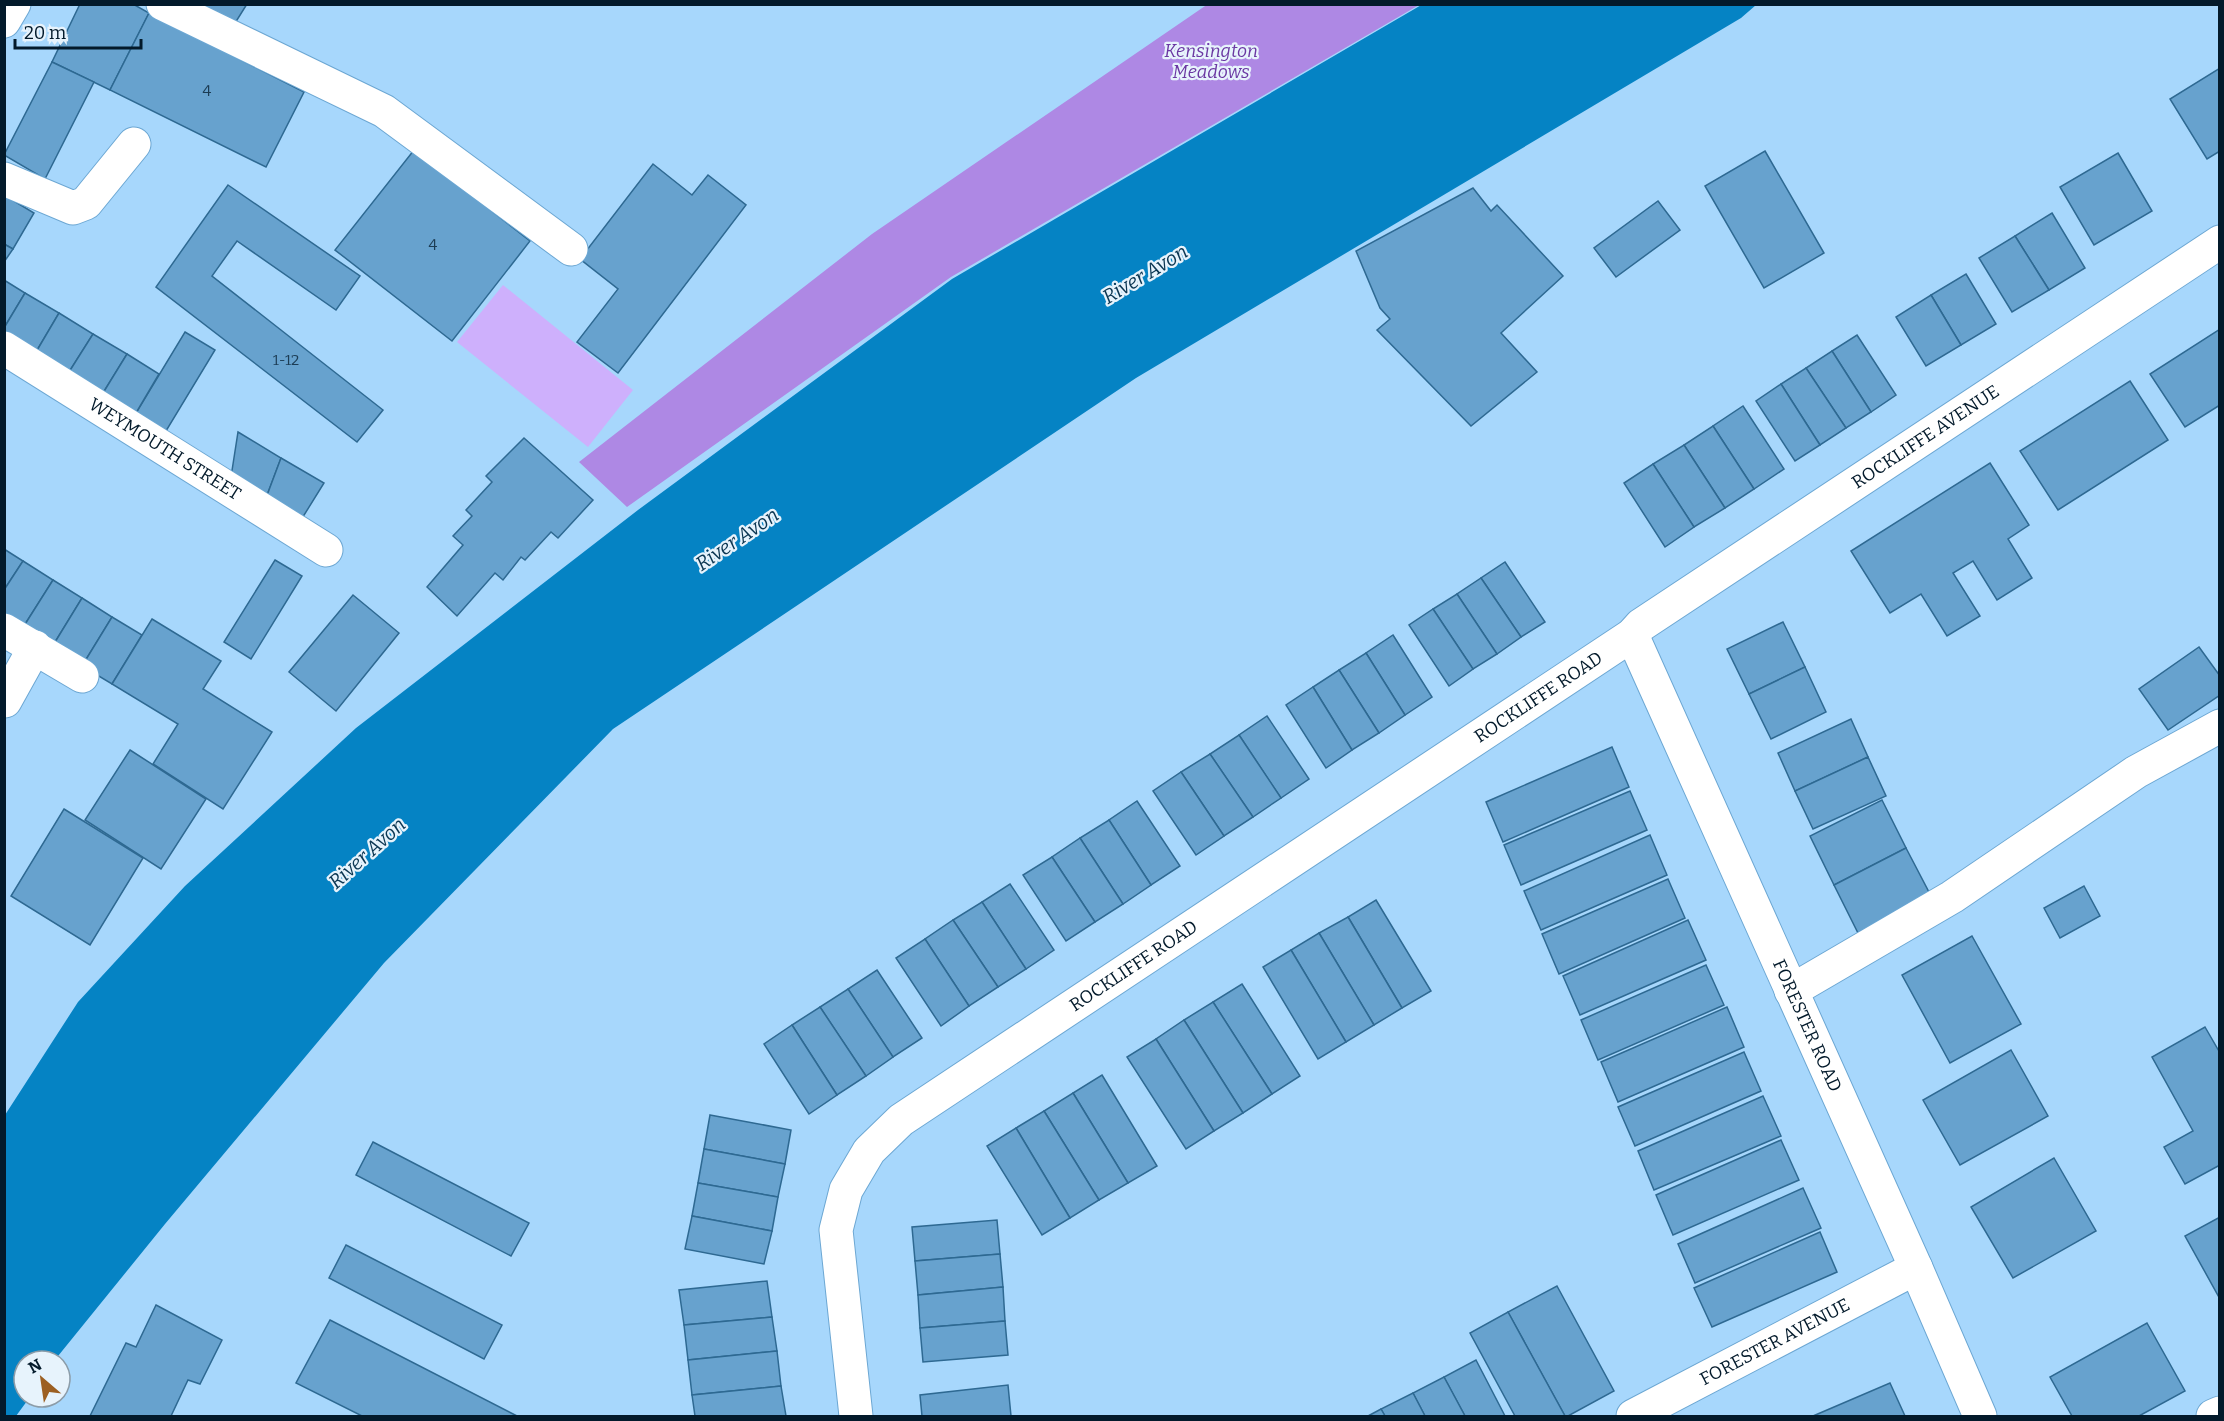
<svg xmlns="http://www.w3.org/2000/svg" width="2224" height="1421" font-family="Bitter,serif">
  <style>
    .green { fill: #ceb0fc }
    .forest { fill: #ae88e4 }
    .water { fill: #0583c4 }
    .building { fill: #67a2ce; stroke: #2e6992; stroke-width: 1.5 }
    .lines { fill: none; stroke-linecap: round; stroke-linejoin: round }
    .minor-casing { stroke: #6ca7d3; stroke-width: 35 }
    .highway-casing { stroke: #6ca7d3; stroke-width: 35 }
    .minor { stroke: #fff; stroke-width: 33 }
    .highway { stroke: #fff; stroke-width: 33 }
    .labels { text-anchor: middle; stroke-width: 4.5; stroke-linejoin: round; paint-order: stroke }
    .number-label { font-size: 15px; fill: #1c3c54 }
    .park-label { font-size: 18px; font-style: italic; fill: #6a37a2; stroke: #e7f3fc }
    .street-label { font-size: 18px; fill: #031a2b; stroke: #e7f3fc }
    .water-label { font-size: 20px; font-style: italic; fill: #0b3652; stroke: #e7f3fc }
  </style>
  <rect width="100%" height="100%" fill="#a7d7fc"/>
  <!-- green -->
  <polygon class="green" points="503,285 633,390 588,447 457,342"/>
  <!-- forest -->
  <polygon class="forest" points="1208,4 1419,5 951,277 627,507 579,462 872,234"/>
  <!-- water -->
  <polygon class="water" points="1423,4 1756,5 1741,18 1136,378 613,729 384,963 165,1224 54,1361 24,1361 24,1397 30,1397 16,1416 5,1416 5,1115 78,1002 185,886 356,728 638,510 952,279"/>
  <!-- building -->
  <g class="building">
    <polygon points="80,4 133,4 149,13 110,90 52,62"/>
    <polygon points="190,4 247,4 232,28"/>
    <polygon points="149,13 304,92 266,167 110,90"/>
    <polygon points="52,62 94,82 45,179 4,155"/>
    <polygon points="2220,68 2220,151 2207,159 2170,99"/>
    <polygon points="414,150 530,241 452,341 335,250"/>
    <polygon points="1765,151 1824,253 1764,288 1705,186"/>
    <polygon points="2118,153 2152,211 2094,245 2060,187"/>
    <polygon points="653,164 692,195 708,175 746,205 618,373 577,342 618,289 580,259"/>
    <polygon points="228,185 360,276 336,310 237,241 212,276 383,410 357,442 156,287"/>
    <polygon points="1473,188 1491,211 1497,205 1563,276 1501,333 1537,372 1471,426 1377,330 1390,319 1380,308 1356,251"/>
    <polygon points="4,195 34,213 13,249 4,244"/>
    <polygon points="1658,201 1680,230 1616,277 1594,248"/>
    <polygon points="2052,213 2085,268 2049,290 2015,236"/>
    <polygon points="2015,236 2049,290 2012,312 1979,258"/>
    <polygon points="4,244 13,249 4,262"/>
    <polygon points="1966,274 1996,324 1961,345 1931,295"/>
    <polygon points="4,280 25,293 4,328"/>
    <polygon points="25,293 59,313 36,352 4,334 4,328"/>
    <polygon points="1931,295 1961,345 1926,366 1896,317"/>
    <polygon points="59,313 93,334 69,372 36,352"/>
    <polygon points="2220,329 2220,405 2185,427 2150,374"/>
    <polygon points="185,332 215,350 166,431 136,413"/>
    <polygon points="93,334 127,354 103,393 69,372"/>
    <polygon points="1857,335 1896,395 1871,412 1832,351"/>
    <polygon points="1832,351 1871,412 1846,428 1806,368"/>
    <polygon points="127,354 159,374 136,413 103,393"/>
    <polygon points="1806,368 1846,428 1820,445 1781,384"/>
    <polygon points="2130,381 2168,440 2058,510 2020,451"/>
    <polygon points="1781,384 1820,445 1795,461 1756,401"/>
    <polygon points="1743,406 1784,469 1754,489 1713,426"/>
    <polygon points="1713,426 1754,489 1725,508 1684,445"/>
    <polygon points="238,432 281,458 266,498 231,477"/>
    <polygon points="524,438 593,500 558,538 551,532 525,560 521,557 503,580 495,573 457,616 427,587 463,545 453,536 472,516 466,510 492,482 486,476"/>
    <polygon points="1684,445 1725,508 1694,527 1653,464"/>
    <polygon points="281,458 324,483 301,520 266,498"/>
    <polygon points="1990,463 2029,525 2008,539 2032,578 1997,600 1973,561 1953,573 1980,616 1947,636 1921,594 1890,613 1851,551"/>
    <polygon points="1653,464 1694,527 1665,547 1624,483"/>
    <polygon points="4,549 23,561 4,590"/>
    <polygon points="275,560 302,576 251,659 224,642"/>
    <polygon points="23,561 53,580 22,629 4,618 4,590"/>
    <polygon points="1505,562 1545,622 1521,637 1481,578"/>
    <polygon points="1481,578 1521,637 1497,654 1457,594"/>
    <polygon points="53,580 82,598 52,647 22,629"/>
    <polygon points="1457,594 1497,654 1473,669 1433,609"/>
    <polygon points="353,595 399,633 336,711 289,672"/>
    <polygon points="82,598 112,617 82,666 52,647"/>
    <polygon points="1433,609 1473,669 1449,686 1409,625"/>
    <polygon points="112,617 142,635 112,684 82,666"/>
    <polygon points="152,619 221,661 203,689 272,732 223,809 153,764 178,724 112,684"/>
    <polygon points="1783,622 1805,667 1749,694 1727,649"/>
    <polygon points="1393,635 1432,697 1405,715 1366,653"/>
    <polygon points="2199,647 2220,676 2220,695 2168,730 2139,689"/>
    <polygon points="1366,653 1405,715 1379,733 1339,670"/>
    <polygon points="1805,667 1826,712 1771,739 1749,694"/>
    <polygon points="1339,670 1379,733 1352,750 1313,687"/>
    <polygon points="1313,687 1352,750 1326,768 1286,705"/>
    <polygon points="1267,716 1309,779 1281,798 1239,735"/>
    <polygon points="1851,719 1868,757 1795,791 1778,753"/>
    <polygon points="1239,735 1281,798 1253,817 1210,754"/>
    <polygon points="1612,747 1629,787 1503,842 1486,802"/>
    <polygon points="130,750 206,799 161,869 85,820"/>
    <polygon points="1210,754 1253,817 1224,836 1181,772"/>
    <polygon points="1868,757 1886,796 1813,829 1795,791"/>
    <polygon points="1181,772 1224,836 1196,855 1153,791"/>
    <polygon points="1630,791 1647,830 1521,885 1504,845"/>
    <polygon points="1882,800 1906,848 1834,885 1810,836"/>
    <polygon points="1137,801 1180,866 1151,885 1109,820"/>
    <polygon points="64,809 143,858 90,945 11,896"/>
    <polygon points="1109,820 1151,885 1123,904 1080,838"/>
    <polygon points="1650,835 1667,875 1541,930 1524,891"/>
    <polygon points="1080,838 1123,904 1095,922 1052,857"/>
    <polygon points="1906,848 1931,896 1858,933 1834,885"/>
    <polygon points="1052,857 1095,922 1066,941 1023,875"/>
    <polygon points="1668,879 1685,918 1559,974 1542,934"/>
    <polygon points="1010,884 1054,950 1026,969 982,902"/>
    <polygon points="2084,886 2100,916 2060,938 2044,908"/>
    <polygon points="1376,900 1431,991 1402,1008 1348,917"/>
    <polygon points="982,902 1026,969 998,987 953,920"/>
    <polygon points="1348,917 1402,1008 1374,1025 1319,933"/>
    <polygon points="953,920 998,987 969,1006 925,939"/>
    <polygon points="1688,920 1706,960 1580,1015 1563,976"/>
    <polygon points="1319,933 1374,1025 1346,1042 1291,950"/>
    <polygon points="1972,936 2021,1024 1950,1063 1902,975"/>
    <polygon points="925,939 969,1006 941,1026 896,958"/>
    <polygon points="1291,950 1346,1042 1318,1059 1263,967"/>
    <polygon points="1706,965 1724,1005 1598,1060 1581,1020"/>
    <polygon points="877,970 922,1038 893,1057 848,989"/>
    <polygon points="1242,984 1300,1076 1272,1094 1213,1002"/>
    <polygon points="848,989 893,1057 866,1076 820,1007"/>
    <polygon points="1213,1002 1272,1094 1243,1113 1184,1020"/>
    <polygon points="820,1007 866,1076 837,1095 792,1025"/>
    <polygon points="1727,1007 1744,1047 1618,1102 1601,1062"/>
    <polygon points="1184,1020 1243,1113 1214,1131 1156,1039"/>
    <polygon points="792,1025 837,1095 809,1114 764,1044"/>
    <polygon points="2205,1027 2220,1053 2220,1165 2185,1184 2164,1147 2193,1131 2152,1057"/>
    <polygon points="1156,1039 1214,1131 1186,1149 1127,1057"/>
    <polygon points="2011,1050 2048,1116 1960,1165 1923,1100"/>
    <polygon points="1744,1052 1761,1091 1635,1146 1618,1107"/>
    <polygon points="1102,1075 1157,1166 1128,1183 1073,1093"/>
    <polygon points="1073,1093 1128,1183 1099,1200 1044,1111"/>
    <polygon points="1763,1096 1781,1136 1654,1190 1638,1151"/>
    <polygon points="1044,1111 1099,1200 1070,1218 1016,1128"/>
    <polygon points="710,1115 791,1130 785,1164 704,1149"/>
    <polygon points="1016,1128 1070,1218 1042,1235 987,1146"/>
    <polygon points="1781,1140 1799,1180 1673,1235 1656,1195"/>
    <polygon points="373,1142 529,1223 511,1256 356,1175"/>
    <polygon points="704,1149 785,1164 778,1197 698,1183"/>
    <polygon points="2054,1158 2096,1231 2013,1278 1971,1207"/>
    <polygon points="698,1183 778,1197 772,1231 692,1216"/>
    <polygon points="1803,1188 1821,1228 1695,1283 1678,1244"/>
    <polygon points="692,1216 772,1231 764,1264 685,1249"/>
    <polygon points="2220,1217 2220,1299 2185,1236"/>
    <polygon points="997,1220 1000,1254 915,1261 912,1227"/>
    <polygon points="1820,1232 1837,1272 1712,1327 1694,1288"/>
    <polygon points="346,1245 502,1325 484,1359 329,1278"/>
    <polygon points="1000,1254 1003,1287 918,1295 915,1261"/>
    <polygon points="767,1281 772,1317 684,1325 679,1290"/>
    <polygon points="1557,1286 1614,1391 1568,1416 1565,1416 1508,1312"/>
    <polygon points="1003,1287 1005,1321 920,1328 918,1295"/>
    <polygon points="156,1305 222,1340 200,1384 188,1380 171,1416 90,1416 126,1343 136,1347"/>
    <polygon points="1508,1312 1565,1416 1515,1416 1470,1333"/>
    <polygon points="772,1317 777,1351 688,1360 684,1325"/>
    <polygon points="330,1320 517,1416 362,1416 296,1383"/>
    <polygon points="1005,1321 1008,1355 923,1362 920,1328"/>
    <polygon points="2147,1323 2185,1391 2139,1416 2072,1416 2050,1377"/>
    <polygon points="777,1351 781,1386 692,1395 688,1360"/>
    <polygon points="1476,1360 1505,1416 1465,1416 1444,1377"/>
    <polygon points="1444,1377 1465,1416 1425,1416 1413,1393"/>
    <polygon points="1890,1383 1905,1416 1813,1416"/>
    <polygon points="1008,1385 1011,1416 922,1416 920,1395"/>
    <polygon points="781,1386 786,1416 695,1416 692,1395"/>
    <polygon points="1413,1393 1425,1416 1385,1416 1381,1409"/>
    <polygon points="1381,1409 1385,1416 1368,1416"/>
  </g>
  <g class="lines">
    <!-- minor casing -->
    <g class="minor-casing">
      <g id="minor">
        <polyline points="163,4 384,111 571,249"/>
        <polyline points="4,179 73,208 86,203 134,144"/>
        <path id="s1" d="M4,348L326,550"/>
        <polyline points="4,630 82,676"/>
        <path id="s2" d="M1632,635L1916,1268L1980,1416"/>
        <polyline points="5,701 35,647"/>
        <polyline points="1791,991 1952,897 2136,772 2220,726"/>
        <path id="s3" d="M856,1416L836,1230L846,1190L869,1151L901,1120L1632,635L1641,625L2220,242"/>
        <path id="s4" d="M1633,1416L1916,1268"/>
        <polyline points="2213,1416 2220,1413"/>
      </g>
    </g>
    <!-- highway casing -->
    <g class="highway-casing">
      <polyline id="highway" points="4,21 14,4"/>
    </g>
    <!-- minor -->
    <use href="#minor" class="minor"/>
    <!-- highway -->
    <use href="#highway" class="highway"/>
  </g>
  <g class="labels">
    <!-- number labels -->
    <g class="number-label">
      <text x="207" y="96">4</text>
      <text x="433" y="250">4</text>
      <text x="286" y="365">1-12</text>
    </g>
    <!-- park labels -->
    <g class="park-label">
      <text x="1211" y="57">Kensington<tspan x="1211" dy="21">Meadows</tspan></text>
    </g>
    <!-- street labels -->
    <g class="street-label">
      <text dy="6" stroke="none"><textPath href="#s3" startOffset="1550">ROCKLIFFE AVENUE</textPath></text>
      <text dy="6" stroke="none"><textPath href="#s1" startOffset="190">WEYMOUTH STREET</textPath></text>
      <text dy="6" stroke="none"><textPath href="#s3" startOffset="1083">ROCKLIFFE ROAD</textPath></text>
      <text dy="6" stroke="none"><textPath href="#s3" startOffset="597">ROCKLIFFE ROAD</textPath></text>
      <text dy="6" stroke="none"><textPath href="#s2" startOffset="428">FORESTER ROAD</textPath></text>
      <text dy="6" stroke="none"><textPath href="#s4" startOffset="160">FORESTER AVENUE</textPath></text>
    </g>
    <!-- water labels -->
    <g class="water-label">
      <text transform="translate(1145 274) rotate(-31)" y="7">River Avon</text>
      <text transform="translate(737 539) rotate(-34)" y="7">River Avon</text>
      <text transform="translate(367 853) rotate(-42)" y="7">River Avon</text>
    </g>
  </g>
  <!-- border -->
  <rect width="2224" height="1421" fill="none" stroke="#031a2b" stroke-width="12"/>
  <!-- north arrow -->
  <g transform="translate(42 1379) rotate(331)"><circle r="28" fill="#e7f3fc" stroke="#8c9ca8" stroke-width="1.5"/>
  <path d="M0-4.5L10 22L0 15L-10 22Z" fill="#9c5f22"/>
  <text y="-9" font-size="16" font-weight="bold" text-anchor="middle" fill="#031a2b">N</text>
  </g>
  <!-- scale -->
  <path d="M15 39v9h126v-9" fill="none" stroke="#031a2b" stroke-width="3"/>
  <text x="24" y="39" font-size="18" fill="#031a2b" stroke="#e7f3fc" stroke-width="4.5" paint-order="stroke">20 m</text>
</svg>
